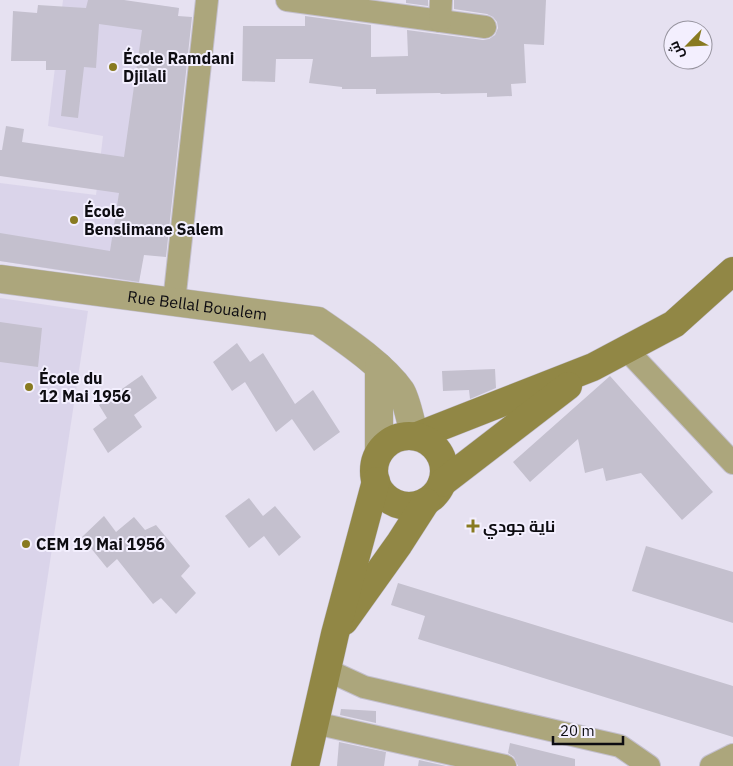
<svg xmlns="http://www.w3.org/2000/svg" width="733" height="766" font-family="'IBM Plex Sans',Cairo,sans-serif">
  <style>
    .built { fill: #dad4ea }
    .building { fill: #c4c0ce }
    .lines { fill: none; stroke-linecap: round; stroke-linejoin: round }
    .minor-casing { stroke: #c3bfcd; stroke-width: 24 }
    .tertiary-casing { stroke: #c3bfcd; stroke-width: 29 }
    .secondary-casing { stroke: #c3bfcd; stroke-width: 29 }
    .minor { stroke: #aca67c; stroke-width: 22 }
    .tertiary { stroke: #aca67c; stroke-width: 28 }
    .secondary { stroke: #918745; stroke-width: 28 }
    .poi-dot { fill: #887a20; stroke: #f3effe; stroke-width: 2 }
    .labels { text-anchor: middle; stroke-width: 4; stroke-linejoin: round; paint-order: stroke }
    .poi-label { font-size: 16px; font-weight: bold; fill: #0d0c11; stroke: #f3effe; text-anchor: start }
    .street-label { font-size: 16px; fill: #0d0c11; stroke: #f3effe }
  </style>
  <rect width="100%" height="100%" fill="#e6e1f1"/>
  <!-- built -->
  <g class="built">
    <polygon points="63,0 117,0 179,8 139,283 0,261 0,183 96,195 103,136 48,126"/>
    <polygon points="0,298 88,311 19,766 0,766"/>
  </g>
  <!-- building -->
  <g class="building">
    <polygon points="88,0 124,0 179,8 178,16 192,17 166,257 144,255 139,282 0,261 0,233 110,251 119,193 0,176 0,150 2,150 6,126 24,129 22,142 124,157 142,30 99,24 96,68 84,67 78,118 61,116 66,70 46,70 46,61 11,61 13,11 37,13 38,5 86,8"/>
    <polygon points="406,0 428,0 428,6 406,3"/>
    <polygon points="454,0 546,0 544,45 524,44 526,83 511,84 512,96 487,97 487,93 441,94 440,93 376,94 376,89 342,89 342,87 309,83 313,59 276,59 275,82 242,81 243,26 305,26 305,16 371,25 371,57 408,56 407,30 483,40 489,39 495,35 498,28 497,22 493,17 487,14 454,9"/>
    <polygon points="0,322 42,328 38,367 0,362"/>
    <polygon points="237,343 250,362 263,353 295,404 313,390 340,432 314,451 292,419 276,432 245,382 232,391 213,362"/>
    <polygon points="495,369 496,388 470,399 469,390 443,391 442,371"/>
    <polygon points="142,375 157,398 134,415 142,427 108,453 93,429 107,418 99,405"/>
    <polygon points="610,376 713,492 682,520 641,473 606,481 603,468 585,473 578,439 530,482 513,462"/>
    <polygon points="249,498 263,516 275,506 301,537 279,556 264,536 249,548 225,516"/>
    <polygon points="104,516 116,532 134,517 145,530 156,525 190,566 181,576 196,593 176,614 161,598 153,604 117,559 107,568 82,537"/>
    <polygon points="646,546 733,572 733,623 632,591"/>
    <polygon points="398,583 733,686 733,737 418,639 425,616 391,605"/>
    <polygon points="341,709 376,711 376,723 340,715"/>
    <polygon points="339,742 386,752 384,766 337,766"/>
    <polygon points="510,743 575,759 575,766 518,766 514,757 508,753"/>
    <polygon points="419,760 446,766 418,766"/>
  </g>
  <g class="lines">
    <!-- minor casing -->
    <g class="minor-casing">
      <g id="minor">
        <polyline points="287,0 485,27"/>
        <polyline points="440,21 441,0"/>
        <polyline points="174,302 207,0"/>
        <polyline points="626,349 733,463"/>
        <polyline points="327,670 364,687 620,746 649,766"/>
        <polyline points="315,723 505,766"/>
        <polyline points="711,766 733,755"/>
      </g>
    </g>
    <!-- tertiary casing -->
    <g class="tertiary-casing">
      <g id="tertiary">
        <path id="s1" d="M0,279L318,321C344,339 383,365 401,391C407,400 411,425 415,436"/>
        <polyline points="379,367 379,452"/>
      </g>
    </g>
    <!-- secondary casing -->
    <g class="secondary-casing">
      <g id="secondary">
        <polyline points="417,436 593,367 674,324 733,271"/>
        <circle cx="409" cy="471" r="35"/>
        <polyline points="442,483 568,386"/>
        <polyline points="344,621 399,544 426,502"/>
        <polyline points="305,766 335,634 376,481"/>
      </g>
    </g>
    <!-- minor -->
    <use href="#minor" class="minor"/>
    <!-- tertiary -->
    <use href="#tertiary" class="tertiary"/>
    <!-- secondary -->
    <use href="#secondary" class="secondary"/>
  </g>
  <!-- markers -->
  <g class="poi-dot">
    <circle cx="113" cy="67" r="5"/>
    <circle cx="74" cy="220" r="5"/>
    <circle cx="29" cy="387" r="5"/>
    <path d="M470.5 518.5h5v5h5v5h-5v5h-5v-5h-5v-5h5z"/>
    <circle cx="26" cy="544" r="5"/>
  </g>
  <g class="labels">
    <!-- poi labels -->
    <g class="poi-label">
      <text x="123" y="64">École Ramdani<tspan x="123" dy="18">Djilali</tspan></text>
      <text x="84" y="217">École<tspan x="84" dy="18">Benslimane Salem</tspan></text>
      <text x="39" y="384">École du<tspan x="39" dy="18">12 Mai 1956</tspan></text>
      <text x="483" y="532">ناية جودي</text>
      <text x="36" y="550">CEM 19 Mai 1956</text>
    </g>
    <!-- street labels -->
    <g class="street-label">
      <text dy="6" stroke="none"><textPath href="#s1" startOffset="199">Rue Bellal Boualem</textPath></text>
    </g>
  </g>
  <!-- north arrow -->
  <g transform="translate(688 45) rotate(246)"><circle r="24" fill="#f3effe" stroke="#97949f"/>
  <path d="M0-4L9 19L0 12L-9 19Z" fill="#887a20"/>
  <text y="-8" font-size="14" font-weight="bold" text-anchor="middle" fill="#0d0c11">ش</text>
  </g>
  <!-- scale -->
  <path d="M553 736v8h70v-8" fill="none" stroke="#0d0c11" stroke-width="2.5"/>
  <text x="560" y="736" font-size="15" fill="#0d0c11" stroke="#f3effe" stroke-width="4" paint-order="stroke">20 m</text>
</svg>
